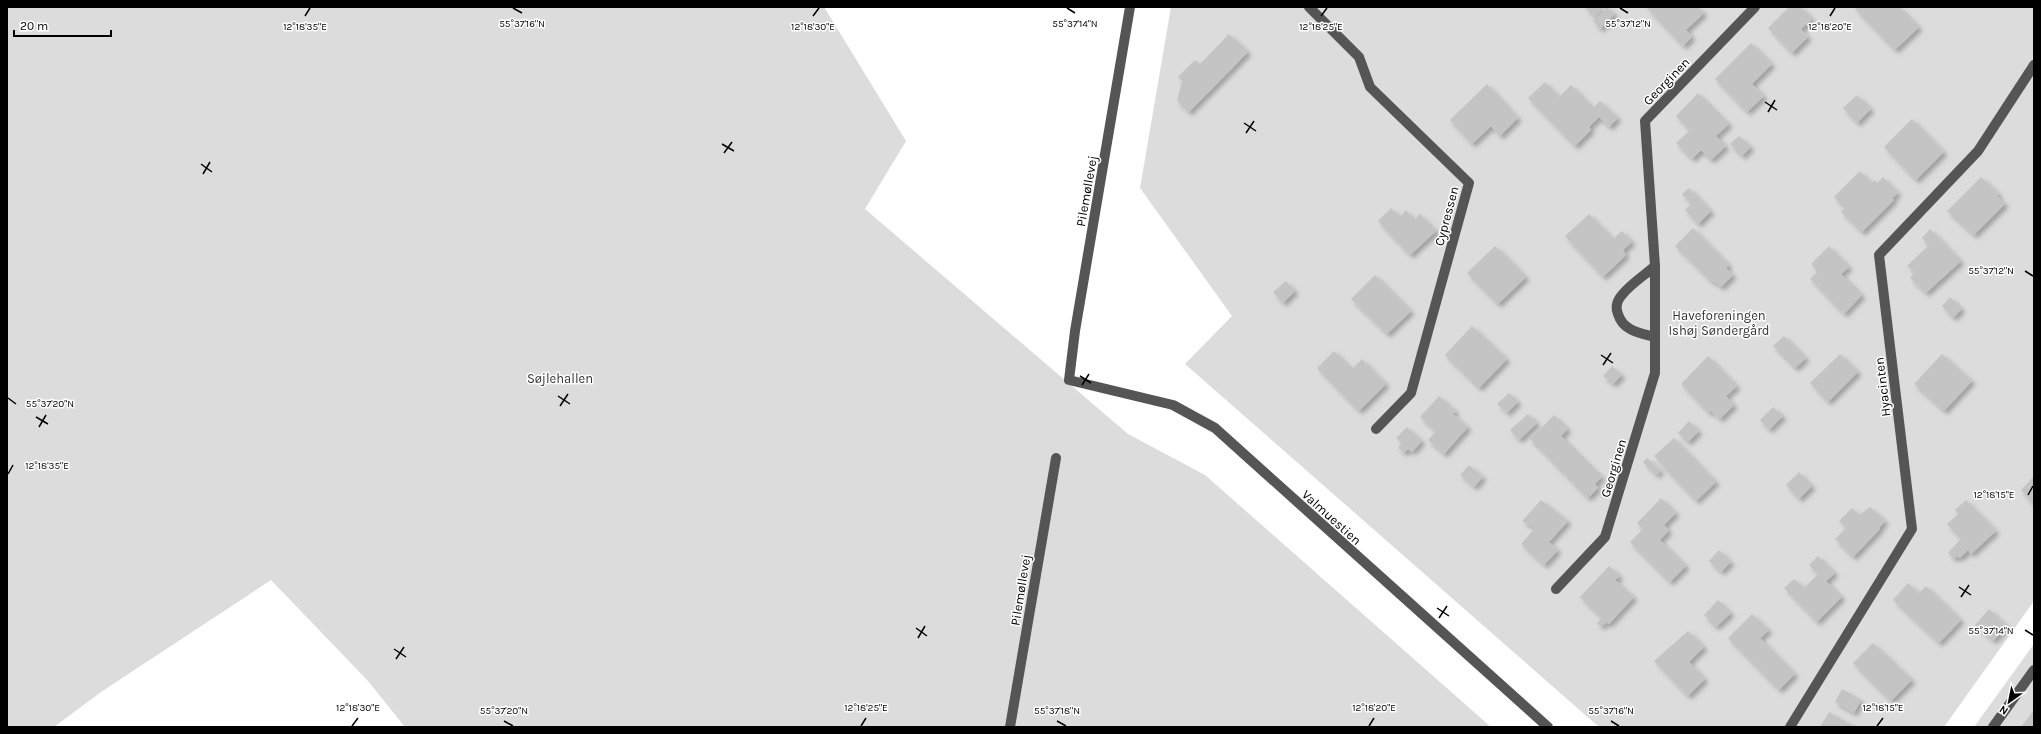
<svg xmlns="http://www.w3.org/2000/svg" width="2041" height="734" font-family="Karla,sans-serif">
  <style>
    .green { fill: #dcdcdc }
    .building { fill: #c4c4c4; filter: url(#shadow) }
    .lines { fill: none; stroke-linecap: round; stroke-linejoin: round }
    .minor { stroke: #555; stroke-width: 10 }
    .ticks { fill: none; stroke: #000; stroke-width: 1.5 }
    .labels { text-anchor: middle; stroke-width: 3; stroke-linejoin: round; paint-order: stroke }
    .street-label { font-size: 13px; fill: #000; stroke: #fff }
    .park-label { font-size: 13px; fill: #333; stroke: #fff }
    .ticks-label { font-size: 10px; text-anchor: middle; fill: #000; stroke: #fff; stroke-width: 3; stroke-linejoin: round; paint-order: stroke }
  </style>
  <defs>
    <filter id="shadow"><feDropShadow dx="3.5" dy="3.5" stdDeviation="2" flood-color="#0004"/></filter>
  </defs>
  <rect width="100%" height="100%" fill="#fff"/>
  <!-- green -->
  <g class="green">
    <polygon points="7,7 824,7 906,141 865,209 1128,434 1205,475 1491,727 405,727 368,681 271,580 101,692 54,727 7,727"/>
    <polygon points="1171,7 2034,7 2034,601 1944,727 1599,727 1185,364 1232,316 1140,188"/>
    <polygon points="2034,644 2034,727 1974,727"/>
  </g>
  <!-- building -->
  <g class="building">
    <polygon points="1584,7 1605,7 1595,17"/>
    <polygon points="1607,7 1615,14 1600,29 1593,21"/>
    <polygon points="1646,7 1698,7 1704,13 1686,30 1692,37 1683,46"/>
    <polygon points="1789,7 1801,7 1812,19 1801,29 1808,37 1792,53 1768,28"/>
    <polygon points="1858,7 1899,7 1919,27 1895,50 1855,9"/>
    <polygon points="1229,34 1248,52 1189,112 1177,101 1182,81 1178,77 1195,60 1200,64"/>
    <polygon points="1751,43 1772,64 1752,84 1764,96 1747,112 1715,79"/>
    <polygon points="1545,82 1559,97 1571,85 1593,108 1600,101 1618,118 1609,127 1599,117 1589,127 1591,130 1575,146 1528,98"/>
    <polygon points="1487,84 1518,118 1500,136 1491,126 1472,144 1450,120"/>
    <polygon points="1698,93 1729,124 1716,136 1726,146 1711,160 1701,150 1692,159 1676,143 1690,130 1676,116"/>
    <polygon points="1857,95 1871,109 1857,123 1843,108"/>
    <polygon points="1912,119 1944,152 1916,180 1884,147"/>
    <polygon points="1739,136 1751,147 1742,156 1730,144"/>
    <polygon points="1860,171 1871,183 1875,180 1877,183 1883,177 1898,193 1892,198 1894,200 1862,232 1841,212 1845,208 1834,197"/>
    <polygon points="1981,177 1999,194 1997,196 2005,204 1974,235 1947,211"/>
    <polygon points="1689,188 1711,211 1698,224 1685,210 1691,204 1682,194"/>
    <polygon points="1391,208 1400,217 1406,210 1414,220 1420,214 1436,231 1410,255 1378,221"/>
    <polygon points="1589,214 1613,239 1622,231 1632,242 1623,250 1626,255 1603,277 1565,236"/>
    <polygon points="1693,228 1729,265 1726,268 1733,275 1721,287 1713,281 1712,282 1675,246"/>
    <polygon points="1930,229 1961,261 1926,293 1910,278 1915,273 1907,266 1929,245 1922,238"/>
    <polygon points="1495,246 1526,277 1498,304 1467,273"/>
    <polygon points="1829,246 1849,267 1841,274 1862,295 1844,314 1810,279 1818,271 1811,264"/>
    <polygon points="1375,275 1411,311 1387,334 1351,299"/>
    <polygon points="1286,281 1295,291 1283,303 1273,292"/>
    <polygon points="1950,297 1962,309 1953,318 1942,306"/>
    <polygon points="1472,326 1507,359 1479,388 1445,355"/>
    <polygon points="1784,336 1806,358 1795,368 1773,346"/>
    <polygon points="1334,351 1352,369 1362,359 1386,384 1359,411 1317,368"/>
    <polygon points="1840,354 1858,372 1828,402 1810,383"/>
    <polygon points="1942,354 1972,381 1944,411 1914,384"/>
    <polygon points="1708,356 1737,386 1726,396 1734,405 1720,419 1711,411 1709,413 1681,384"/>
    <polygon points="1612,366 1622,375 1613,384 1603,376"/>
    <polygon points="1509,393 1518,402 1507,413 1497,404"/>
    <polygon points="1439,396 1456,411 1453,414 1468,427 1444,454 1428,440 1436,431 1420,417"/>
    <polygon points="1773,407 1783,416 1769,430 1760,420"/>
    <polygon points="1528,414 1537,423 1519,440 1510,430"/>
    <polygon points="1554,415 1568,429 1561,436 1602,477 1595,484 1598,488 1588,498 1530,439"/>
    <polygon points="1689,421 1699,431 1688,442 1678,433"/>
    <polygon points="1407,427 1422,441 1412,452 1408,449 1404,453 1398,448 1402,443 1396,438"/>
    <polygon points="1674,438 1716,482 1696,501 1654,456"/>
    <polygon points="1647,458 1661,471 1656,475 1643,462"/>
    <polygon points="1469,465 1483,477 1474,487 1460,475"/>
    <polygon points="1799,472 1812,486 1799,499 1786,485"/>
    <polygon points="2034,476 2034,506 2021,490"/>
    <polygon points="1661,498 1676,513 1664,525 1669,530 1660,540 1686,566 1670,582 1630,542 1643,529 1637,523"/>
    <polygon points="1541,500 1568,521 1549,542 1558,550 1544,565 1521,544 1535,528 1522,521"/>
    <polygon points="1966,500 1996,531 1971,554 1968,550 1960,558 1957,556 1954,559 1948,553 1961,539 1947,524 1958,514 1955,510"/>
    <polygon points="1870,507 1885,521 1879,528 1880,529 1853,557 1835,539 1846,528 1839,521 1852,508 1859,515"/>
    <polygon points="1719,550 1731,562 1721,572 1709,561"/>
    <polygon points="1818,556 1835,573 1826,581 1842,597 1817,622 1784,588 1794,579 1804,588 1818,574 1809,565"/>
    <polygon points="1609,566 1620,576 1615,580 1634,597 1609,624 1606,622 1601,627 1597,623 1602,618 1580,597"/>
    <polygon points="1908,583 1919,593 1926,586 1961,620 1939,643 1893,600"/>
    <polygon points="1718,600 1731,613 1716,627 1704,615"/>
    <polygon points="1989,609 2007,626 1993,641 1975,625"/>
    <polygon points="1752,614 1769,630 1760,638 1795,674 1779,690 1728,638"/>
    <polygon points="1688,631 1704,647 1689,662 1705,679 1688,696 1654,661"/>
    <polygon points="1873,643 1912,680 1891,701 1853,663"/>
    <polygon points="1842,689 1861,700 1854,713 1835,702"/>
    <polygon points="2033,711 2034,727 2021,727"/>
    <polygon points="1829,712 1855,727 1820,727"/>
  </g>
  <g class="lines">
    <!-- minor -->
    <g class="minor">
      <polyline points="1130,7 1075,331 1069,380 1173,405 1215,428 1548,727"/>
      <polyline points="1309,7 1359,57 1370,87 1469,183 1411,393 1376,429"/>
      <path d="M1655,337C1640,333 1623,331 1618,314C1616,309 1616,304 1619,299C1627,286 1644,276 1655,266"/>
      <polyline points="1556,589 1605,537 1655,373 1655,266 1645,121 1755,7"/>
      <polyline points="1010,727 1056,458"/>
      <polyline points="1790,727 1912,529 1879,255 1978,151 2034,65"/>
      <polyline points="1993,727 2034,670"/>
    </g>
  </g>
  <!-- ticks -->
  <path class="ticks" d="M513,8L522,13M1067,8L1075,13M1620,8L1628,13M305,16L310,8M813,16L819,8M1321,16L1327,8M1830,16L1835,8M1765,102L1777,110M1768,112L1775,100M1244,123L1256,131M1246,133L1254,121M722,144L734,151M724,153L732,142M201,164L212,172M203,174L210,162M2025,271L2033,276M1601,355L1613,363M1603,365L1611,353M1080,376L1091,383M1082,385L1089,374M558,396L570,404M8,398L16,404M560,406L568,394M36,417L48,424M39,427L46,415M8,474L13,465M2028,495L2033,486M1959,587L1971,595M1961,597L1969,585M1437,608L1449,616M1439,618L1447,606M916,628L927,636M2025,630L2033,635M918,638L925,626M394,649L406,657M396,659L404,647M504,721L513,726M1057,721L1066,726M1611,721L1619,726M352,726L358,718M861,726L866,718M1369,726L1374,718M1877,726L1883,718"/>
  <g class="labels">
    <!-- street labels -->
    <g class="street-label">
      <text transform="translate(1666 81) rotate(-46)" y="5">Georginen</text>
      <text transform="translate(1086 191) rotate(-80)" y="5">Pilemøllevej</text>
      <text transform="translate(1446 216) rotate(-75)" y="5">Cypressen</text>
      <text transform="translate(1882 387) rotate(-97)" y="5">Hyacinten</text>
      <text transform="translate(1613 468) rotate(-73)" y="5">Georginen</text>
      <text transform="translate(1332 517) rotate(42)" y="5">Valmuestien</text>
      <text transform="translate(1020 590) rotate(-81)" y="5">Pilemøllevej</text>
    </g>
    <!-- park labels -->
    <g class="park-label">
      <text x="1719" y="320">Haveforeningen<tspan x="1719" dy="15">Ishøj Søndergård</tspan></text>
      <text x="560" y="383">Søjlehallen</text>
    </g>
  </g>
  <g class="ticks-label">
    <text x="522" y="27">55°37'16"N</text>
    <text x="1075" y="27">55°37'14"N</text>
    <text x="1628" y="27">55°37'12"N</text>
    <text x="305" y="30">12°18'35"E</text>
    <text x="813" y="30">12°18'30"E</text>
    <text x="1321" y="30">12°18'25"E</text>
    <text x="1830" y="30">12°18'20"E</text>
    <text x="1991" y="274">55°37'12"N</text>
    <text x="50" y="407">55°37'20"N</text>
    <text x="47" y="469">12°18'35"E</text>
    <text x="1994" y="498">12°18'15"E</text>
    <text x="1991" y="634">55°37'14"N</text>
    <text x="358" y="711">12°18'30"E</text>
    <text x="866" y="711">12°18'25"E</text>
    <text x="1374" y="711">12°18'20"E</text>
    <text x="1883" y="711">12°18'15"E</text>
    <text x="504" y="714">55°37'20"N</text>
    <text x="1057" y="714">55°37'18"N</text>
    <text x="1611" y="714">55°37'16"N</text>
  </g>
  <!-- border -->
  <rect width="2041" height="734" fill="none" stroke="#000000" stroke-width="16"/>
  <!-- north arrow -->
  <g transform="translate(2009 702) rotate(213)" stroke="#ffffff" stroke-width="3" paint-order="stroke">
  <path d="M0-3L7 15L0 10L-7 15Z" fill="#000000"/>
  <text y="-6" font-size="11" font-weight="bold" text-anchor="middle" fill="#000000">N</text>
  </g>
  <!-- scale -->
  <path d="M14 30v6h97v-6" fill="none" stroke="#000000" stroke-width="2"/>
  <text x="20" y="30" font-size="12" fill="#000000" stroke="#ffffff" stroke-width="3" paint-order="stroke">20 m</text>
</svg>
